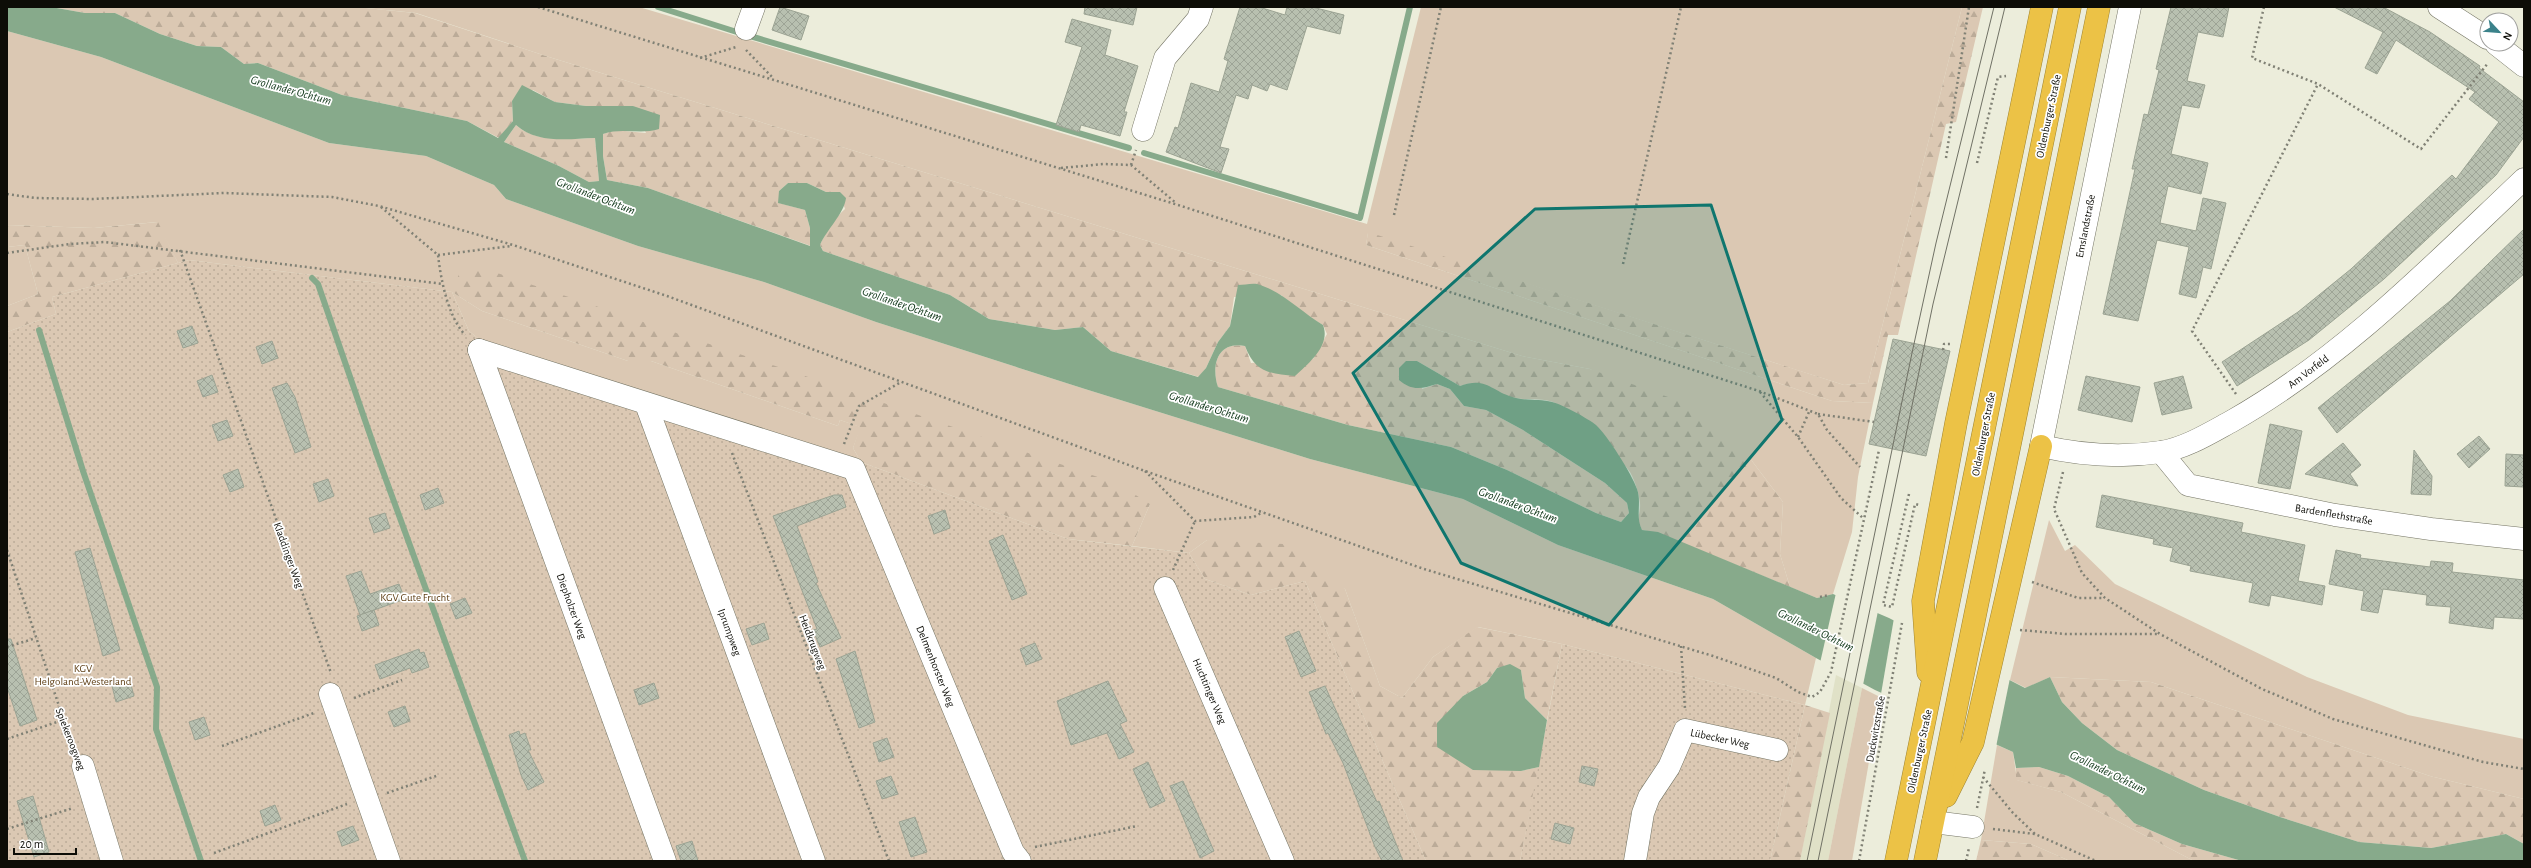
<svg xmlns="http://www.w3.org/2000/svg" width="2531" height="868" font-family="'Alegreya Sans',sans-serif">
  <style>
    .built { fill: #e0e1c7 }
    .grass { fill: #dbc8b3 }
    .forest { fill: url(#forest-firs) }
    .park { fill: url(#park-dots) }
    .water { fill: #87aa8b; fill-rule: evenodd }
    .pier { fill: #eceddb }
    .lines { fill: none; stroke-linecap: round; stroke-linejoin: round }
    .stream { stroke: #87aa8b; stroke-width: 6 }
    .building { fill: url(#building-cross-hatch); stroke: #9ba393 }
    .minor-casing { stroke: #747464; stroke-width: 23 }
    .highway-casing { stroke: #9e8330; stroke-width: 23 }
    .path { stroke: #808175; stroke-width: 2.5; stroke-dasharray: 2 3; stroke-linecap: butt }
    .minor { stroke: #fff; stroke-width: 22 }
    .highway { stroke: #ecc246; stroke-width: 22 }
    .tram { stroke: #707165; stroke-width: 1 }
    .marked { fill: #0f766e; fill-opacity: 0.2; stroke: #0f766e; stroke-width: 3; stroke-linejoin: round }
    .labels { text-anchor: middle; stroke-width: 3.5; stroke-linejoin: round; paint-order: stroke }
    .street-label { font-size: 11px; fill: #0d0d07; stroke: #fff }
    .park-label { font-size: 11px; fill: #5e3e14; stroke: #fff }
    .water-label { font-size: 12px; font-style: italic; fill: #0d3516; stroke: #fff }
  </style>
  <defs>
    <pattern id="forest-firs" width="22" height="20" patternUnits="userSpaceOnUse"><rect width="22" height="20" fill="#dbc8b3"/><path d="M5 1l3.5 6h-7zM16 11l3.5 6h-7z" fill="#bbab98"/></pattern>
    <pattern id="park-dots" width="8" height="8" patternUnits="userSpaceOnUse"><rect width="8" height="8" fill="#dbc8b3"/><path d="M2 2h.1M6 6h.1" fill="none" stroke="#bbab98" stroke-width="1.8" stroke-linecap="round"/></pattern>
    <pattern id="building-cross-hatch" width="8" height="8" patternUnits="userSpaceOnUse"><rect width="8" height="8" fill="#b8c0b0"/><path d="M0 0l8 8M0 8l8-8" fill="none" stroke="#9da496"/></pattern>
  </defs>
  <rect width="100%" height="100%" fill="#eceddb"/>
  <!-- built -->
  <polygon class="built" points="1836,675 1862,688 1828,861 1800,861"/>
  <!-- grass -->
  <g class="grass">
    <polygon points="356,7 639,7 1367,224 1421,7 1962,7 1868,383 1844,385 1368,233 1366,245 1832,401 1873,403 1858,477 1852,532 1833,594 1817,598 1790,587 1780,554 1783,502 1752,461 1590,369 1522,356 549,57 416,13"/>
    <polygon points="7,31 101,57 329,143 426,156 494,185 506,199 638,246 764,282 876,322 1085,389 1310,459 1463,499 1558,545 1713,599 1816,658 1805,705 1562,644 1478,627 1433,657 1402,698 1380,686 1345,589 1207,540 1189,553 1132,546 1150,504 452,292 482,311 628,361 651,361 838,426 840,420 861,427 853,448 861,462 484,343 469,331 452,292 189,260 178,263 157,222 94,228 7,225"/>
    <polygon points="25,245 38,294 7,306 7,247"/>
    <polygon points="2049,520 2065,551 2075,545 2115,584 2307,677 2408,715 2524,739 2524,799 2430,776 2151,682 2050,677 2026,688 2010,680"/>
    <polygon points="1862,688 1880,697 1852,861 1828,861"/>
    <polygon points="1997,745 2013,752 2017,780 2061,792 2194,861 2070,861 2031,844 1981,840"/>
  </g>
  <!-- forest -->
  <g class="forest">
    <path d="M51,7H356L415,13L549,57L1522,356L1590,369L1682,402L1752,461L1783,502L1780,554L1790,587L1658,533L1642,530C1635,517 1641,515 1640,503C1639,493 1635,481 1630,472C1623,460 1564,406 1553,402C1538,397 1520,402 1504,395C1485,387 1482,378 1460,386L1417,361L1422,389L1437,384L1450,389L1464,406L1486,410L1523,430L1605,483L1627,503L1629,513L1621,522L1596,513L1507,470L1451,447L1348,425L1218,387C1211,366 1217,341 1245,346L1251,363L1313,359L1327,334L1323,325L1305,315L1281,295L1234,297L1230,326L1218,342L1206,368L1199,377L1111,351L1083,327L1055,330L989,319L950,295L823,251L820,245C826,231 834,219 845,209L840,192H826L807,183H788L779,191V203L805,210L810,228L811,246L648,188L607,180L603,156V134L614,130L646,133L633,106H586L555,102L533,90L512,101L513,121L499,138L467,121L342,95L258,63L244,64L221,47L197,46L160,34L115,13H85Z"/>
    <polygon points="1962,7 1983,7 1956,122 1946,124 1898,335 1888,335 1873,403 1832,401 1366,245 1368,232 1844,385 1868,383"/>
    <path d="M516,125C535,143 570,139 595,138L599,181L589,182L559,166L504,142Z"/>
    <polygon points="158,222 178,263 52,297 56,314 7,332 7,306 38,294 25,245 7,247 7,225 94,228"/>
    <polygon points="485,269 826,383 1118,484 1150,504 1132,546 1068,539 861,462 853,448 860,427 840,420 838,426 651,361 628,361 482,311 452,292 459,274"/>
    <polygon points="1207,540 1283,544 1345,589 1380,686 1402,698 1433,657 1477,627 1562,644 1547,720 1525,698 1521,670 1497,668 1487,682 1463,696 1521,771 1539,767 1520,861 1426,861 1305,581 1251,595 1205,579 1189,553"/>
    <polygon points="2050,677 2151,682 2430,776 2524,799 2524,844 2506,834 2431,848 2359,842 2280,817 2204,790 2117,750 2082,723 2062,702"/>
    <polygon points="1805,705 1830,713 1800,861 1770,861"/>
    <polygon points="2039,767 2068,776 2109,797 2134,823 2182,844 2242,861 2194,861 2061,792 2016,780 2016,768"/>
    <polygon points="1981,840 2031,844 2070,861 1976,861"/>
  </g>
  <!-- park -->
  <g class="park">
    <polygon points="189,260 452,292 469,331 484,343 861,462 1068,539 1189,553 1205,579 1251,595 1305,581 1426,861 7,861 7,332 56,314 52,297"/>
    <polygon points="1562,644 1805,705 1770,861 1520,861"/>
  </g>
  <!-- water -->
  <g class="water">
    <path d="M7,7H51L85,13H115L160,34L197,46L221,47L244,64L258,63L342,95L467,121L498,138L513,121L512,101L522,85L555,102L586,106H633L660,115L659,129C640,135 622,127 603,134V156L607,180L648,188L810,246V228L805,210L778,203L779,191L788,183H807L826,192H840L846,198C844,214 827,229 820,245L823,251L950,295L989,319L1055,330L1083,327L1111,351L1198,377L1206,368L1218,342L1230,326L1238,285C1244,285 1251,283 1257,284C1282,291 1301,312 1323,325C1331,345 1309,363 1295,376C1269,374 1255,372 1245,346C1217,341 1211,366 1218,387L1348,425L1451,447L1507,470L1596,513L1621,522L1629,513L1627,503L1605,483L1523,430L1486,410L1464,406L1450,389L1437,384C1421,389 1412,391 1399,380V368L1406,361H1417L1460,386C1487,376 1491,392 1516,398C1528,401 1541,399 1552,402C1561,404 1589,419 1596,425C1607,435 1632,474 1637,489C1642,503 1635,516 1642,530L1658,532L1817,598L1833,594L1889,618L2025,688L2050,677L2062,702L2082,723L2117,750L2204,790L2280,817L2359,842L2431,848L2506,834L2524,844V861H2242L2182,844L2134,823L2109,797L2068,776L2039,767L2016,768L2013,752L1875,690L1816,658L1713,599L1558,545L1463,499L1310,459L1085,389L876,322L764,282L638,246L506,199L494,185L426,156L329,143L101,57L7,31ZM516,125C537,144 568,139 595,138L599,181L589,182L559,166L504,142Z"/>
    <polygon points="1510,664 1521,670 1525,698 1547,720 1539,767 1521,771 1473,770 1437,747 1437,723 1463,696 1487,682 1497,668"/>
  </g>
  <!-- pier -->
  <g class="pier">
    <polygon points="1836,593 1878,611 1863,685 1820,663"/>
    <polygon points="1894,618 2010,678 1996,747 1881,694"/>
  </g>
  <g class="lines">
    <!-- stream -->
    <g class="stream">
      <polyline points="658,7 740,33"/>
      <polyline points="750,36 1129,148"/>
      <polyline points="1144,153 1360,218 1410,7"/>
      <polyline points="312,278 318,284 377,455 525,861"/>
      <polyline points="39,330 83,471 157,687 156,729 201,861"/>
    </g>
  </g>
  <!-- building -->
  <g class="building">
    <polygon points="780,7 809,16 801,40 772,30"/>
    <polygon points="1085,7 1137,7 1133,25 1084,14"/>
    <polygon points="1240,7 1259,7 1285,15 1287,7 1312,7 1344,15 1340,34 1307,26 1287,90 1270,84 1267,91 1252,85 1248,99 1236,95 1220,147 1229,149 1221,173 1166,152 1175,127 1178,128 1191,83 1219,92 1228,61 1224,59"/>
    <polygon points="2171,7 2229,7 2223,37 2198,32 2187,81 2205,85 2199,108 2182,105 2171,154 2208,163 2201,194 2168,186 2160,223 2196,231 2203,198 2226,203 2211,269 2203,267 2196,298 2179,294 2189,247 2157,240 2138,321 2103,314 2135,169 2132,169 2144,114 2148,115 2159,70 2156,69"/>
    <polygon points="2334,7 2383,7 2430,32 2480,66 2479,68 2524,102 2524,137 2496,175 2384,279 2309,340 2237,386 2222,362 2298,312 2351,269 2452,175 2456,179 2499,122 2469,99 2475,92 2396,40 2377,74 2365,68 2383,32"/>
    <polygon points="1072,19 1111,30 1105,55 1138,66 1124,112 1127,112 1120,136 1081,125 1079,132 1056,125 1082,47 1065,42"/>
    <polygon points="2524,229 2524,274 2337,433 2318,408 2450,301"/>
    <polygon points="192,326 198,343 183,348 177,331"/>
    <polygon points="1893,339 1950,351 1926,456 1869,444"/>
    <polygon points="272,341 278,358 262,364 256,347"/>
    <polygon points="212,375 218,392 203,397 197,381"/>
    <polygon points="2086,376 2140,387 2132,422 2078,410"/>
    <polygon points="2183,376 2192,408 2162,415 2154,383"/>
    <polygon points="287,383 295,397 311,447 295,453 272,388"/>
    <polygon points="227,420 233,436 218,441 212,425"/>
    <polygon points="2270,424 2302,431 2290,489 2258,483"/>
    <polygon points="2479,436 2490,449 2469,468 2457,454"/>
    <polygon points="2343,443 2361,465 2350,474 2358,486 2305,474"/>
    <polygon points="2414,450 2432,476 2431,495 2411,494"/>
    <polygon points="2506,454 2524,455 2524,487 2505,486"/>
    <polygon points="238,469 244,487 230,492 223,475"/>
    <polygon points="328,479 334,496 319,502 313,484"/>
    <polygon points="438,488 444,503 425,510 420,495"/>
    <polygon points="834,495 842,495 846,507 797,526 818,582 816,583 841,638 820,647 813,630 817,629 773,516"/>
    <polygon points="2102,495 2243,523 2241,532 2305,545 2298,581 2325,586 2322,605 2271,595 2269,606 2249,602 2253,583 2190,571 2191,566 2170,561 2173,548 2153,544 2154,539 2096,527"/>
    <polygon points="945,510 950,528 934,534 928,516"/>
    <polygon points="385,513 390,528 374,533 369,518"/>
    <polygon points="1003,535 1027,594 1012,600 989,541"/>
    <polygon points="90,548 120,650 103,656 75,552"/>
    <polygon points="2336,550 2361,555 2360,558 2430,567 2431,561 2453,563 2452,572 2524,580 2524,619 2494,617 2493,629 2449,623 2451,607 2426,605 2427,595 2383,589 2378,613 2361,610 2364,591 2329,584"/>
    <polygon points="361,571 370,594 399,584 405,599 360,615 346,576"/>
    <polygon points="465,598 472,613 456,619 450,604"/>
    <polygon points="374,610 379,625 362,631 357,616"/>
    <polygon points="764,623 769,639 752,645 746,629"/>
    <polygon points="1299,631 1316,671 1301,677 1285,637"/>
    <polygon points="7,639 11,639 37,720 20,726 7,687"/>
    <polygon points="1035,643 1042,659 1026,665 1020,649"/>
    <polygon points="419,649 420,653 424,652 429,667 412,673 410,668 380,679 375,665"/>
    <polygon points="855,651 875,722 859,728 836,659"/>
    <polygon points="130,681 134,696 116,702 112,686"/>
    <polygon points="1108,681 1127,721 1120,724 1134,752 1119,759 1107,733 1071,745 1057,701"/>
    <polygon points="654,683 659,698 639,705 634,690"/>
    <polygon points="1325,686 1377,802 1379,801 1403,861 1382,861 1375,847 1343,763 1328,733 1326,734 1309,692"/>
    <polygon points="405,706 410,721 394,727 388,712"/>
    <polygon points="204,717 210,735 195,740 189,722"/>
    <polygon points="519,731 520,735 525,733 531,750 528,750 544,782 528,790 521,775 509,735"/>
    <polygon points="887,738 894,757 879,762 873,743"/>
    <polygon points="1148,762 1165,801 1150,808 1133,769"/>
    <polygon points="1582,766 1598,769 1594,786 1579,782"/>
    <polygon points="891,776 898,794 882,799 876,781"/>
    <polygon points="1183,781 1214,851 1200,858 1170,786"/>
    <polygon points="33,796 49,852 34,857 17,801"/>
    <polygon points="275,805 281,820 265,826 260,811"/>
    <polygon points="915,817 927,852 911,857 899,822"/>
    <polygon points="1555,823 1574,828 1570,844 1551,839"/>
    <polygon points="353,826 359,840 342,846 337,832"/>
    <polygon points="692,841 698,861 681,861 676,846"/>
  </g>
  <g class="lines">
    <!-- minor casing -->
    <g class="minor-casing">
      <g id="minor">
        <path d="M2130,7L2041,446C2080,455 2121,458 2161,452C2186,448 2210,433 2232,421C2343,358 2433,265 2524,179"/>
        <polyline points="2439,7 2487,38"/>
        <polyline points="746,29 754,7"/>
        <polyline points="2496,44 2524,66"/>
        <polyline points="1143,130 1165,58 1198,19 1202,7"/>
        <polyline points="479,350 854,469 1013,852 1020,861"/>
        <polyline points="479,350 665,861"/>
        <polyline points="646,404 814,861"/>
        <polyline points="2161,452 2188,485 2335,515 2431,529 2524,539"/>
        <polyline points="1165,588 1283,861"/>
        <polyline points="330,694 389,861"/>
        <polyline points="83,766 112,861"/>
        <polyline points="1933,822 1973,827"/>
        <polyline points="1635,861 1643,813 1649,797 1669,767 1685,730 1777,750"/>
      </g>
    </g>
    <!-- highway casing -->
    <g class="highway-casing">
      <g id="highway">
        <polyline points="1928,672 1923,601 1956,423 2042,7"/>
        <polyline points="1946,796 1973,742 2041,446"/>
        <polyline points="1896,861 2070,7"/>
        <polyline points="1925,861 2099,7"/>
      </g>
    </g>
    <!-- path -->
    <g class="path">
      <polyline points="538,7 1178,205 1759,391 1818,414 1827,430 1860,467"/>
      <polyline points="2264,7 2252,58 2318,84 2421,149 2488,63"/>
      <polyline points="746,50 773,78"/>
      <polyline points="700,58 736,47"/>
      <polyline points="1946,158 1969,7"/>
      <polyline points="1977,163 1998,77 2006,76"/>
      <polyline points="1131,165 1136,150"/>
      <polyline points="1061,168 1104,164 1131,165 1176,203"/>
      <polyline points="7,194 35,198 93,199 224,193 332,197 379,206 513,245 667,296 1145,471 1424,569 1713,656 1776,678 1798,692 1812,697 1820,692 1831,672 1879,450"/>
      <path d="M381,207L438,255C441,281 448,316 465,335"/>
      <polyline points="1394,215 1441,7"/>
      <polyline points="180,250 331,673"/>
      <polyline points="7,253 70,244 105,242 443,284"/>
      <polyline points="438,255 511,246"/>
      <polyline points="1623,264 1681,7"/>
      <polyline points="1943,350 1944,344 1950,344"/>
      <polyline points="1760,392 1798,437 1841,498 1864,519"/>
      <polyline points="2236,394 2192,331 2318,84"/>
      <polyline points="1818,414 1874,422"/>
      <polyline points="1798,437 1809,412"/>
      <polyline points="844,444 859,406 901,382"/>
      <polyline points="732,453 889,861"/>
      <polyline points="1145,471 1195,521 1254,517 1263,512"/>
      <polyline points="2063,472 2054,509 2082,573 2105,598 2160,634 2262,689 2333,719 2483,762 2524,769"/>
      <polyline points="1909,494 1883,605 1892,607 1915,504 1919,505"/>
      <polyline points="7,550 73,748"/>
      <polyline points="1173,570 1195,521"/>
      <polyline points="2032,582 2078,598 2104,598"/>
      <polyline points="1820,597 1829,595"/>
      <polyline points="2020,630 2066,634 2159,634"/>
      <polyline points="1681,646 1685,709"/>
      <polyline points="7,647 36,638"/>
      <polyline points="354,698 402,680"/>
      <polyline points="7,739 63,720"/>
      <polyline points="222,746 314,713"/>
      <polyline points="1983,777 2013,813 2035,834"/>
      <polyline points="387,793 439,775"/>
      <polyline points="1977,808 1985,769"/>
      <polyline points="7,829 73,808"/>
      <polyline points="1993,829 2035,834 2096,861"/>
      <polyline points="1035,847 1137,826"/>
      <polyline points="214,853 347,804"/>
      <polyline points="1859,861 1902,623"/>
      <polyline points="1966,861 1969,848"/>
    </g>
    <!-- minor -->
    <use href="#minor" class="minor"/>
    <!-- highway -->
    <use href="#highway" class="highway"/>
    <!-- tram -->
    <g class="tram">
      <polyline points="1807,861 1912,353 1936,243 1994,7"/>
      <polyline points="1818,861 1933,304 2005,7"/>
    </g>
  </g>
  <!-- marked area -->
  <path class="marked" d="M1711,205L1782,420L1609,625L1461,563L1353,373L1535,209Z"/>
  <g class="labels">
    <!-- street labels -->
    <g class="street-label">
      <text transform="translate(2048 116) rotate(-78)" y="4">Oldenburger Straße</text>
      <text transform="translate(2085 226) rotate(-79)" y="4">Emslandstraße</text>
      <text transform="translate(2308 371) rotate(-37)" y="4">Am Vorfeld</text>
      <text transform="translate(1983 434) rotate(-79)" y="4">Oldenburger Straße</text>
      <text transform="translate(2334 514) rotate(10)" y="4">Bardenflethstraße</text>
      <text transform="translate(289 555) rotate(70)" y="4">Kladdinger Weg</text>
      <text transform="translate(572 606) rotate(70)" y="4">Diepholzer Weg</text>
      <text transform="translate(730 632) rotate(70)" y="4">Iprumpweg</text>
      <text transform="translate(813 642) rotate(69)" y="4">Heidkrugweg</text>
      <text transform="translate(936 666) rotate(68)" y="4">Delmenhorster Weg</text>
      <text transform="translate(1210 691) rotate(67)" y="4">Huchtinger Weg</text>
      <text transform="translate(1875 729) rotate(-80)" y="4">Duckwitzstraße</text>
      <text transform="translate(1720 738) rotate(12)" y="4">Lübecker Weg</text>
      <text transform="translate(71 739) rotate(69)" y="4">Spiekeroogweg</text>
      <text transform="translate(1919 751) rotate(-78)" y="4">Oldenburger Straße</text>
    </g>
    <!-- park labels -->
    <g class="park-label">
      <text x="415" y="601">KGV Gute Frucht</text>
      <text x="83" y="672">KGV<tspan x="83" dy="13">Helgoland-Westerland</tspan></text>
    </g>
    <!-- water labels -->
    <g class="water-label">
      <text transform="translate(291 90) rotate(15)" y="4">Grollander Ochtum</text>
      <text transform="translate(596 196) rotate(21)" y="4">Grollander Ochtum</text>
      <text transform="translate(902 304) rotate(19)" y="4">Grollander Ochtum</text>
      <text transform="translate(1209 407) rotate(17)" y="4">Grollander Ochtum</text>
      <text transform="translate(1518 505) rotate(20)" y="4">Grollander Ochtum</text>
      <text transform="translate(1816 630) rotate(26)" y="4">Grollander Ochtum</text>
      <text transform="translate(2108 772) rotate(26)" y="4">Grollander Ochtum</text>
    </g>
  </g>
  <!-- border -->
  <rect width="2531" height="868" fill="none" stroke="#0d0d07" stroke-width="16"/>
  <!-- north arrow -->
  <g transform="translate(2499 32) rotate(116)"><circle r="19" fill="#ffffff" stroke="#9e9e9c"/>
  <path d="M0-3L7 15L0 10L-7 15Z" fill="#3b828a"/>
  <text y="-6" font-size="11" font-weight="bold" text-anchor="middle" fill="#0d0d07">N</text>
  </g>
  <!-- scale -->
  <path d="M14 848v6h62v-6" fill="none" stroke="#0d0d07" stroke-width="2"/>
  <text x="20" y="848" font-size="12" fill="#0d0d07" stroke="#ffffff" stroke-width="3" paint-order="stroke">20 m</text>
</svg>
